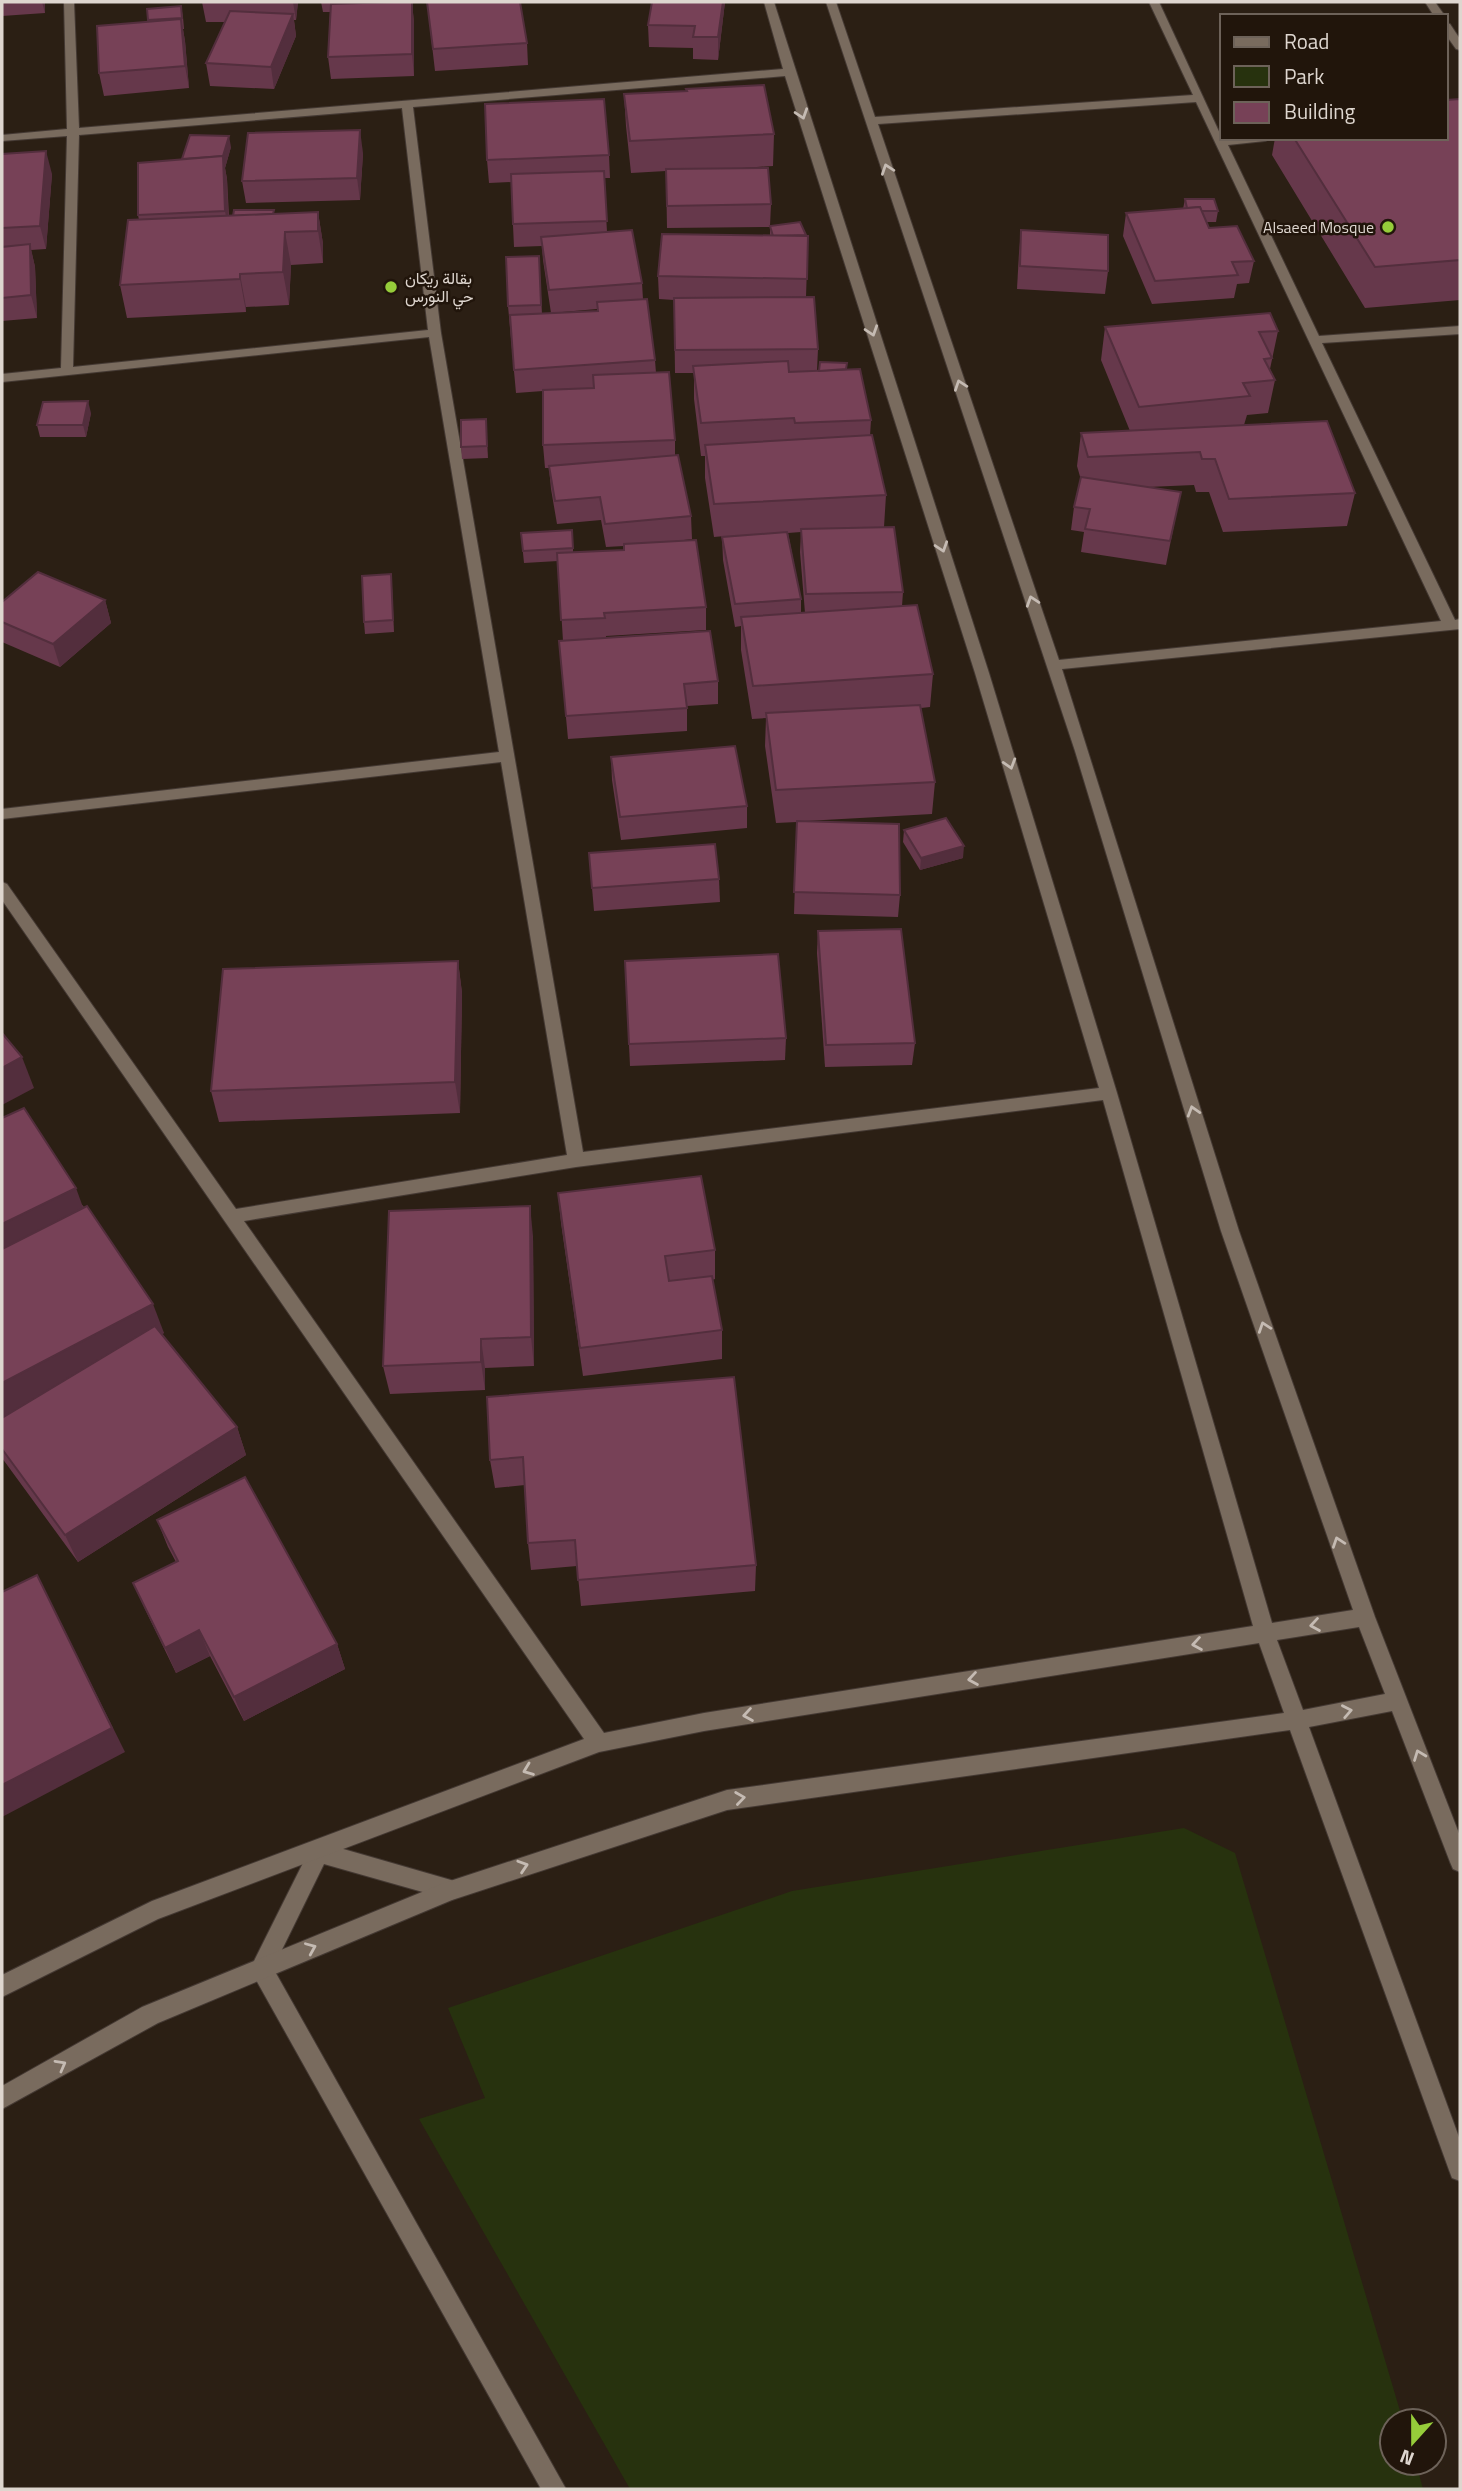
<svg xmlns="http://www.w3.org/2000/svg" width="1462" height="2491" font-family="'Titillium Web',Vazirmatn,sans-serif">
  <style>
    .green { fill: #27320e }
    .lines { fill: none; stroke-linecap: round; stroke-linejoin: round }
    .service-casing { stroke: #443933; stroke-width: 2 }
    .minor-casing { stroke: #443933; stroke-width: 2 }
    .service { fill: #796b5e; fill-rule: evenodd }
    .minor { fill: #796b5e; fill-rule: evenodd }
    .wall { fill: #66384b; fill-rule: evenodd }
    .shaded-wall { fill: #532e3d }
    .building { fill: #774157; stroke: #532e3d; stroke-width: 2 }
    .oneway { stroke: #c5bbb3 }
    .poi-dot { fill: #96cc3a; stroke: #21150b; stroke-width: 2.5 }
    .labels { text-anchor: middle; stroke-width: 5; stroke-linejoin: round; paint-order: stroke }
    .far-poi-label { font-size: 16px; fill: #ded6cf; stroke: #21150b; text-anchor: end }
  </style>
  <rect width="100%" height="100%" fill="#2b1f14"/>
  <!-- green -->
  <polygon class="green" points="1184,1828 1235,1853 1403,2421 1392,2421 1392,2463 1416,2463 1423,2489 630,2489 419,2119 485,2098 448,2008 792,1891"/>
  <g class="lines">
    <!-- service casing -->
    <g class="service-casing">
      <polygon id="service" points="319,1842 451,1880 458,1883 462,1890 458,1897 451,1900 324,1864 273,1968 566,2489 541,2489 250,1969 312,1845"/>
    </g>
    <!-- minor casing -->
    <g class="minor-casing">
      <g id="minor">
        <path d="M64,2H74L79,128L783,69L764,2H774L989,673L1117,1093L1272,1623L1353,1610L1221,1231L1075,751L826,2H836L875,117L1193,95L1149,2H1159L1222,138H1271L1265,141L1228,145L1319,336L1460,326V334L1322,343L1455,620L1460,619V629L1062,669L1239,1231L1375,1617L1460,1836V1872L1453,1869L1450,1862L1392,1711L1309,1727L1460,2140V2181L1452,2178L1449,2170L1290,1730L727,1810L452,1900L158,2023L2,2109V2086L142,2007L444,1883L727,1790L1284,1713L1259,1643L704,1731L599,1752L158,1919L2,1997V1975L152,1901L584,1739L2,900V882L7,884L236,1209L567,1155L501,762L2,819V809L499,752L429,337L2,382V374L61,368L67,136L2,141V135L67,129ZM785,76L975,673L1099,1088L583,1152L441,333L413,107ZM1196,102L1441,621L1059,660L878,124ZM402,108L428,330L73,367L79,135ZM1103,1100L1253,1626L704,1713L604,1733L244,1221L576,1167ZM1359,1627L1385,1694L1303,1710L1277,1640Z"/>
        <polygon points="1425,2 1435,2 1445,16 1434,16"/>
        <polygon points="1446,23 1450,24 1460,39 1460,50 1456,49 1446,35"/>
      </g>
    </g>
    <!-- service -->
    <use href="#service" class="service"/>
    <!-- minor -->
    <use href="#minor" class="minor"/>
  </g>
  <!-- wall -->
  <g class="wall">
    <polygon points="2,2 45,2 45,13 2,16"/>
    <polygon points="202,2 298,2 296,20 294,20 296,36 274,89 210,86 206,63 225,22 206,22"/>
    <polygon points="321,2 412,2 414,23 414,76 331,79 328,57 330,12 323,12"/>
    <polygon points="427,2 524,2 524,3 520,3 527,43 528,65 435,71"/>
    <polygon points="652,2 725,2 718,60 693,59 693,48 649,47 648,25"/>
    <polygon points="181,6 183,17 184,29 183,29 185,41 189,88 104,96 99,73 148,22 147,9"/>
    <path d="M624,94L774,134L773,166L742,168L771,204L770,226L808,236L806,297L818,349L817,371L846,369L871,420L870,436L886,495L884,527L903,592L902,606L933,674L930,707L921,708L935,782L932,814L806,821L900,895L898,917L794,914L797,822L776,823L765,746L766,718L752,719L741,650V626L735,627L723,560L722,537L725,536L714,537L705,478V456H701L694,399V373H675L674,300L659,299L658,276L770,235V227L667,228L666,171L631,173L626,126ZM801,532L800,552L805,613H801V599L788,533Z"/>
    <polygon points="1460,99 1460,300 1365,308 1272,155 1275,138 1446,138"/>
    <polygon points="231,147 225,168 227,179 229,216 274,210 274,214 318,212 323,244 323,263 291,265 289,305 246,307 246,312 127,318 120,285 139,220 138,215 182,159"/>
    <polygon points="363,153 360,200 246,203 242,181"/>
    <polygon points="2,154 52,174 46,249 31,250 35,267 37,318 2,321"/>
    <polygon points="609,155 610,178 604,178 607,232 642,283 643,299 655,360 656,373 675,440 675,455 691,516 692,539 668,542 706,607 706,630 606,636 606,638 718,681 718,704 687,706 687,731 568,739 561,664 563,641 558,561 524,563 521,533 573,548 573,552 624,550 624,546 606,547 601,520 557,524 551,489 549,468 545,468 543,445 543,391 516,393 508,306 539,256 542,314 597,311 597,309 551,313 543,260 542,246 514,247 511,182 489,183 487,160"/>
    <polygon points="1185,199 1218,211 1216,222 1207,222 1209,228 1254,261 1249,283 1237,284 1234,298 1152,304 1123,236 1126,213 1183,209"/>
    <polygon points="1021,230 1108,271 1105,294 1017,289 1019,253"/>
    <polygon points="1105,327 1278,331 1270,369 1275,380 1268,413 1247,415 1244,425 1355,493 1347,526 1223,532 1209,492 1196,492 1194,485 1148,487 1176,515 1166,565 1081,552 1084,532 1071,530 1074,507 1081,480 1077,466 1081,433 1130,431 1101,360"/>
    <polygon points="91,413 86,437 40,437 37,425"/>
    <polygon points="486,419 488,458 462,459 461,447"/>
    <polygon points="392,586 394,632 365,634 364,622"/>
    <polygon points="105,600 111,623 60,667 2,642 2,602"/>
    <polygon points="611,757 747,806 747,828 621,840 612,780"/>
    <polygon points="904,830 963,858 920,870 903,842"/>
    <polygon points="589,853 719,879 720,902 594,911"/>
    <polygon points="818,931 915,1043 912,1065 825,1067 817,953"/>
    <polygon points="458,961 462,993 460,1113 219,1122 211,1091"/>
    <polygon points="625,961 786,1038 785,1060 630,1066"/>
    <polygon points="2,1118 84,1207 164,1333 162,1334 237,1427 246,1455 78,1562 2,1458 2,1249 4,1248 2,1244"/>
    <polygon points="558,1193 715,1250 715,1279 712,1280 722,1330 722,1359 583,1376 561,1223"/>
    <polygon points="533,1236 534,1366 485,1368 485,1390 390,1394 383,1366"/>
    <polygon points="487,1397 756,1565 755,1591 581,1606 577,1566 531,1570 528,1543 525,1485 495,1488 490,1460"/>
    <polygon points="157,1520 337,1644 345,1669 244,1721 210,1656 176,1673 145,1609 133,1583 176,1562 168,1547"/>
  </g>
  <!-- shaded-wall -->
  <g class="shaded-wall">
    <polygon points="42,2 45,2 45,13"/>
    <polygon points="293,2 298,2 296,20"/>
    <polygon points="412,2 414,23 414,76 412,54"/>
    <polygon points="723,2 725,2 718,60 718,37"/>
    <polygon points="293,14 296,36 274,89 271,67"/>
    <polygon points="181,19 185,41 189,88 185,66"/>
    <polygon points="360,130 363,153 360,200 357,178"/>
    <polygon points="229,136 231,147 225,168 227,179 229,234 225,211 221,164"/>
    <polygon points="46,151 52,174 46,249 40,226"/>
    <polygon points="318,212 323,244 323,263 318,231"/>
    <polygon points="285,232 291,265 289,305 283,272"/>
    <polygon points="30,244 35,267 37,318 31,295"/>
    <polygon points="240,274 246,307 246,312 240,279"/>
    <polygon points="88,401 91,413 86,437 83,425"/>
    <polygon points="105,600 111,623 60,667 53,644"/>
    <polygon points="964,846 963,858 920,870 921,858"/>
    <polygon points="458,961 462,993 460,1113 455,1082"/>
    <polygon points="22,1057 34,1088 2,1105 2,1068"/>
    <polygon points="76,1188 84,1210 4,1248 2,1243 2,1224"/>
    <polygon points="530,1206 533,1236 534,1366 531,1337"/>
    <polygon points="153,1304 164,1333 2,1419 2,1383"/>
    <polygon points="481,1339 485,1368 485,1390 481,1362"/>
    <polygon points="237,1427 246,1455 78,1562 65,1535"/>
    <polygon points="50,1601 125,1752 2,1817 2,1785"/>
    <polygon points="199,1630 210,1656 176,1673 165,1648"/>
    <polygon points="337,1644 345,1669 244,1721 234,1697"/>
  </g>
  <!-- building -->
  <g class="building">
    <polygon points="394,2 412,2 412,54 328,57 331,4"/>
    <polygon points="427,2 520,2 527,43 433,49"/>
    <polygon points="652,2 723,2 718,37 693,37 695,26 648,25"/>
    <polygon points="181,6 182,18 148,20 147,9"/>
    <polygon points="230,11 293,14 271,67 206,63"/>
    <polygon points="181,19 185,66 99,73 97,26"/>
    <polygon points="764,85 774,134 630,141 624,94 687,91 686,89"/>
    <polygon points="604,99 609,155 487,160 485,104"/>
    <polygon points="1460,99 1460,260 1375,267 1294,138 1446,138 1446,100"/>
    <polygon points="360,130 357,178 242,181 248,133"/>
    <polygon points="190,135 229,136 223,156 182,159"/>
    <polygon points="46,151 40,226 2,228 2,154"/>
    <polygon points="223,156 225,211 138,215 138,163"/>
    <polygon points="768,168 771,204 667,206 666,169"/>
    <polygon points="604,171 607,221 513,224 511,174"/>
    <polygon points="1185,199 1214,199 1218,211 1201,211 1200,207 1187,208"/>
    <polygon points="1200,207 1209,228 1237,226 1254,261 1232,262 1238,275 1155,281 1126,213"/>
    <polygon points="234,210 274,210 273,214 233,216"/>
    <polygon points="318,212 318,231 285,232 283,272 240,274 240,279 120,285 128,220"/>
    <polygon points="800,222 806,235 773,236 770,226"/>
    <polygon points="632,230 642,283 549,290 541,237"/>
    <polygon points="1021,230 1108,235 1108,271 1020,266"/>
    <polygon points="662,234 808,236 807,279 658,276"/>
    <polygon points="30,244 31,295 2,298 2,247"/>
    <polygon points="539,256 541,305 508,306 506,257"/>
    <polygon points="814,297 818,349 675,350 674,298"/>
    <polygon points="647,299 655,360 514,370 510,315 598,311 597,302"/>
    <polygon points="1270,313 1278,331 1259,332 1272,358 1264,359 1275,380 1243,383 1250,396 1139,407 1105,327"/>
    <polygon points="788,361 789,372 860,369 871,420 795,423 794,418 701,423 693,366"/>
    <polygon points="820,362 847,363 846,369 819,371"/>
    <polygon points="669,372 675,440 543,445 543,390 594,388 593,375"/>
    <polygon points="88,401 83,425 37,425 43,402"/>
    <polygon points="486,419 487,446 461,447 461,420"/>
    <polygon points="1327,421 1355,493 1229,499 1215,459 1202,459 1200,452 1088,457 1081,433"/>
    <polygon points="872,435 886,495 714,504 705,445"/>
    <polygon points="678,455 691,516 605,524 600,497 555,501 549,466"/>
    <polygon points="1081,477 1181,492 1170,541 1085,529 1090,509 1074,507"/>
    <polygon points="894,527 903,592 806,594 801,529"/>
    <polygon points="572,530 573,548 523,551 521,533"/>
    <polygon points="787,532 801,599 735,604 722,537"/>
    <polygon points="696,540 706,607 604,613 605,618 561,620 557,553 624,550 624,544"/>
    <polygon points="38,572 105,600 53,644 2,622 2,602"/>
    <polygon points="391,574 393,620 364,622 362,576"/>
    <polygon points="917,605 933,674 753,686 741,617"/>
    <polygon points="710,631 718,681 684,684 687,708 566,716 559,641"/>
    <polygon points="920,705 935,782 776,790 766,713"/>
    <polygon points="735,746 747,806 620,817 611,757"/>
    <polygon points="946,818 964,846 921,858 904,830"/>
    <polygon points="797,821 899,824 900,895 794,892"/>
    <polygon points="715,844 719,879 592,888 589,853"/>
    <polygon points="901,929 915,1043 826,1045 818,931"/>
    <polygon points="778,954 786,1038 629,1044 625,961"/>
    <polygon points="458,961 455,1082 211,1091 223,969"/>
    <polygon points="2,1033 22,1057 2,1068"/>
    <polygon points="24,1108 76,1188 2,1224 2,1118"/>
    <polygon points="701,1176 715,1250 665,1256 669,1281 712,1276 722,1330 580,1348 558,1193"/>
    <polygon points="87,1206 153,1304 2,1383 2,1249"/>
    <polygon points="530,1206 531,1337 481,1339 481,1362 383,1366 389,1211"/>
    <polygon points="155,1326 237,1427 65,1535 2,1449 2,1418"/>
    <polygon points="734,1377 756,1565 578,1580 575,1540 528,1543 523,1457 490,1460 487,1397"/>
    <polygon points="245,1477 337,1644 234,1697 199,1630 165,1648 133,1583 178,1561 157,1520"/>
    <polygon points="37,1575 112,1728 2,1785 2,1592"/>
  </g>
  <!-- one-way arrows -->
  <defs><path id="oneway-chevron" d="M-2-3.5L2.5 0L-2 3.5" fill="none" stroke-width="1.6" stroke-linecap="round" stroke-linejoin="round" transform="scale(1.75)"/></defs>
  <g class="oneway">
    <use href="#oneway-chevron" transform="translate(802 114) rotate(72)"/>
    <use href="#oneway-chevron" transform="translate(887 169) rotate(-109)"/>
    <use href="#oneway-chevron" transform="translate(872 331) rotate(72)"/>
    <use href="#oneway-chevron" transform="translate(960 385) rotate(-109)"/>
    <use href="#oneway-chevron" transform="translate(942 547) rotate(72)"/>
    <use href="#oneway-chevron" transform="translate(1032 601) rotate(-108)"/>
    <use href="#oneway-chevron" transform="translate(1010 764) rotate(73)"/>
    <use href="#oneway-chevron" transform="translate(1193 1111) rotate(-107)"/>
    <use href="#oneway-chevron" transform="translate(1264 1327) rotate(-109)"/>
    <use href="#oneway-chevron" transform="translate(1338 1542) rotate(-109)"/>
    <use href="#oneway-chevron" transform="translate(1315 1625) rotate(171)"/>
    <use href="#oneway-chevron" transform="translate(1197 1644) rotate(171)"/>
    <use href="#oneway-chevron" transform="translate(973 1679) rotate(171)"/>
    <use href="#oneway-chevron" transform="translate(1347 1711) rotate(-11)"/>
    <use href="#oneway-chevron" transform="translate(748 1715) rotate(171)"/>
    <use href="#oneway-chevron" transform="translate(1419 1755) rotate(-111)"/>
    <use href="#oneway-chevron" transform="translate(528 1770) rotate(159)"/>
    <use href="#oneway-chevron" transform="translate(740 1798) rotate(-8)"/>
    <use href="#oneway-chevron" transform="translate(523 1866) rotate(-18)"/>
    <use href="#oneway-chevron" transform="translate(311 1948) rotate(-23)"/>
    <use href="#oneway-chevron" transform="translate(61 2065) rotate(-29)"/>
  </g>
  <!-- markers -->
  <g class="poi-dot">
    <circle cx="1388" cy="227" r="7"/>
    <circle cx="391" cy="287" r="7"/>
  </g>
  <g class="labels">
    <!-- far-poi labels -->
    <g class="far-poi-label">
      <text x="1374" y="233">Alsaeed Mosque</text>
      <text x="405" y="284" text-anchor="start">بقالة ريكان<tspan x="405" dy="18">حي النورس</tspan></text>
    </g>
  </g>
  <!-- border -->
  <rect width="1462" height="2491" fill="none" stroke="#ded6cf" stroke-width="7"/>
  <!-- legend -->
  <rect x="1220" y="14" width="228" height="126" fill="#21150b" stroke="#6d6259" stroke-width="2"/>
  <rect x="1234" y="37" width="35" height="10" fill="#796b5e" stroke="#6d6259" stroke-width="2"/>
  <text x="1284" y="49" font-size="21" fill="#ded6cf">Road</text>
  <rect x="1234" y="66" width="35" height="21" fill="#27320e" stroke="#6d6259" stroke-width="2"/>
  <text x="1284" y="84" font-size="21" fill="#ded6cf">Park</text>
  <rect x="1234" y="102" width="35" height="21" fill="#774157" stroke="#6d6259" stroke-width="2"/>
  <text x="1284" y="119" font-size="21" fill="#ded6cf">Building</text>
  <!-- north arrow -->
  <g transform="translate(1413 2442) rotate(201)"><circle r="33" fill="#21150b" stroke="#6d6259" stroke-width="2"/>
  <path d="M0-5L12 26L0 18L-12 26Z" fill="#96cc3a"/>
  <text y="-10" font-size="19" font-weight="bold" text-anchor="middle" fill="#ded6cf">N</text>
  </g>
</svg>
